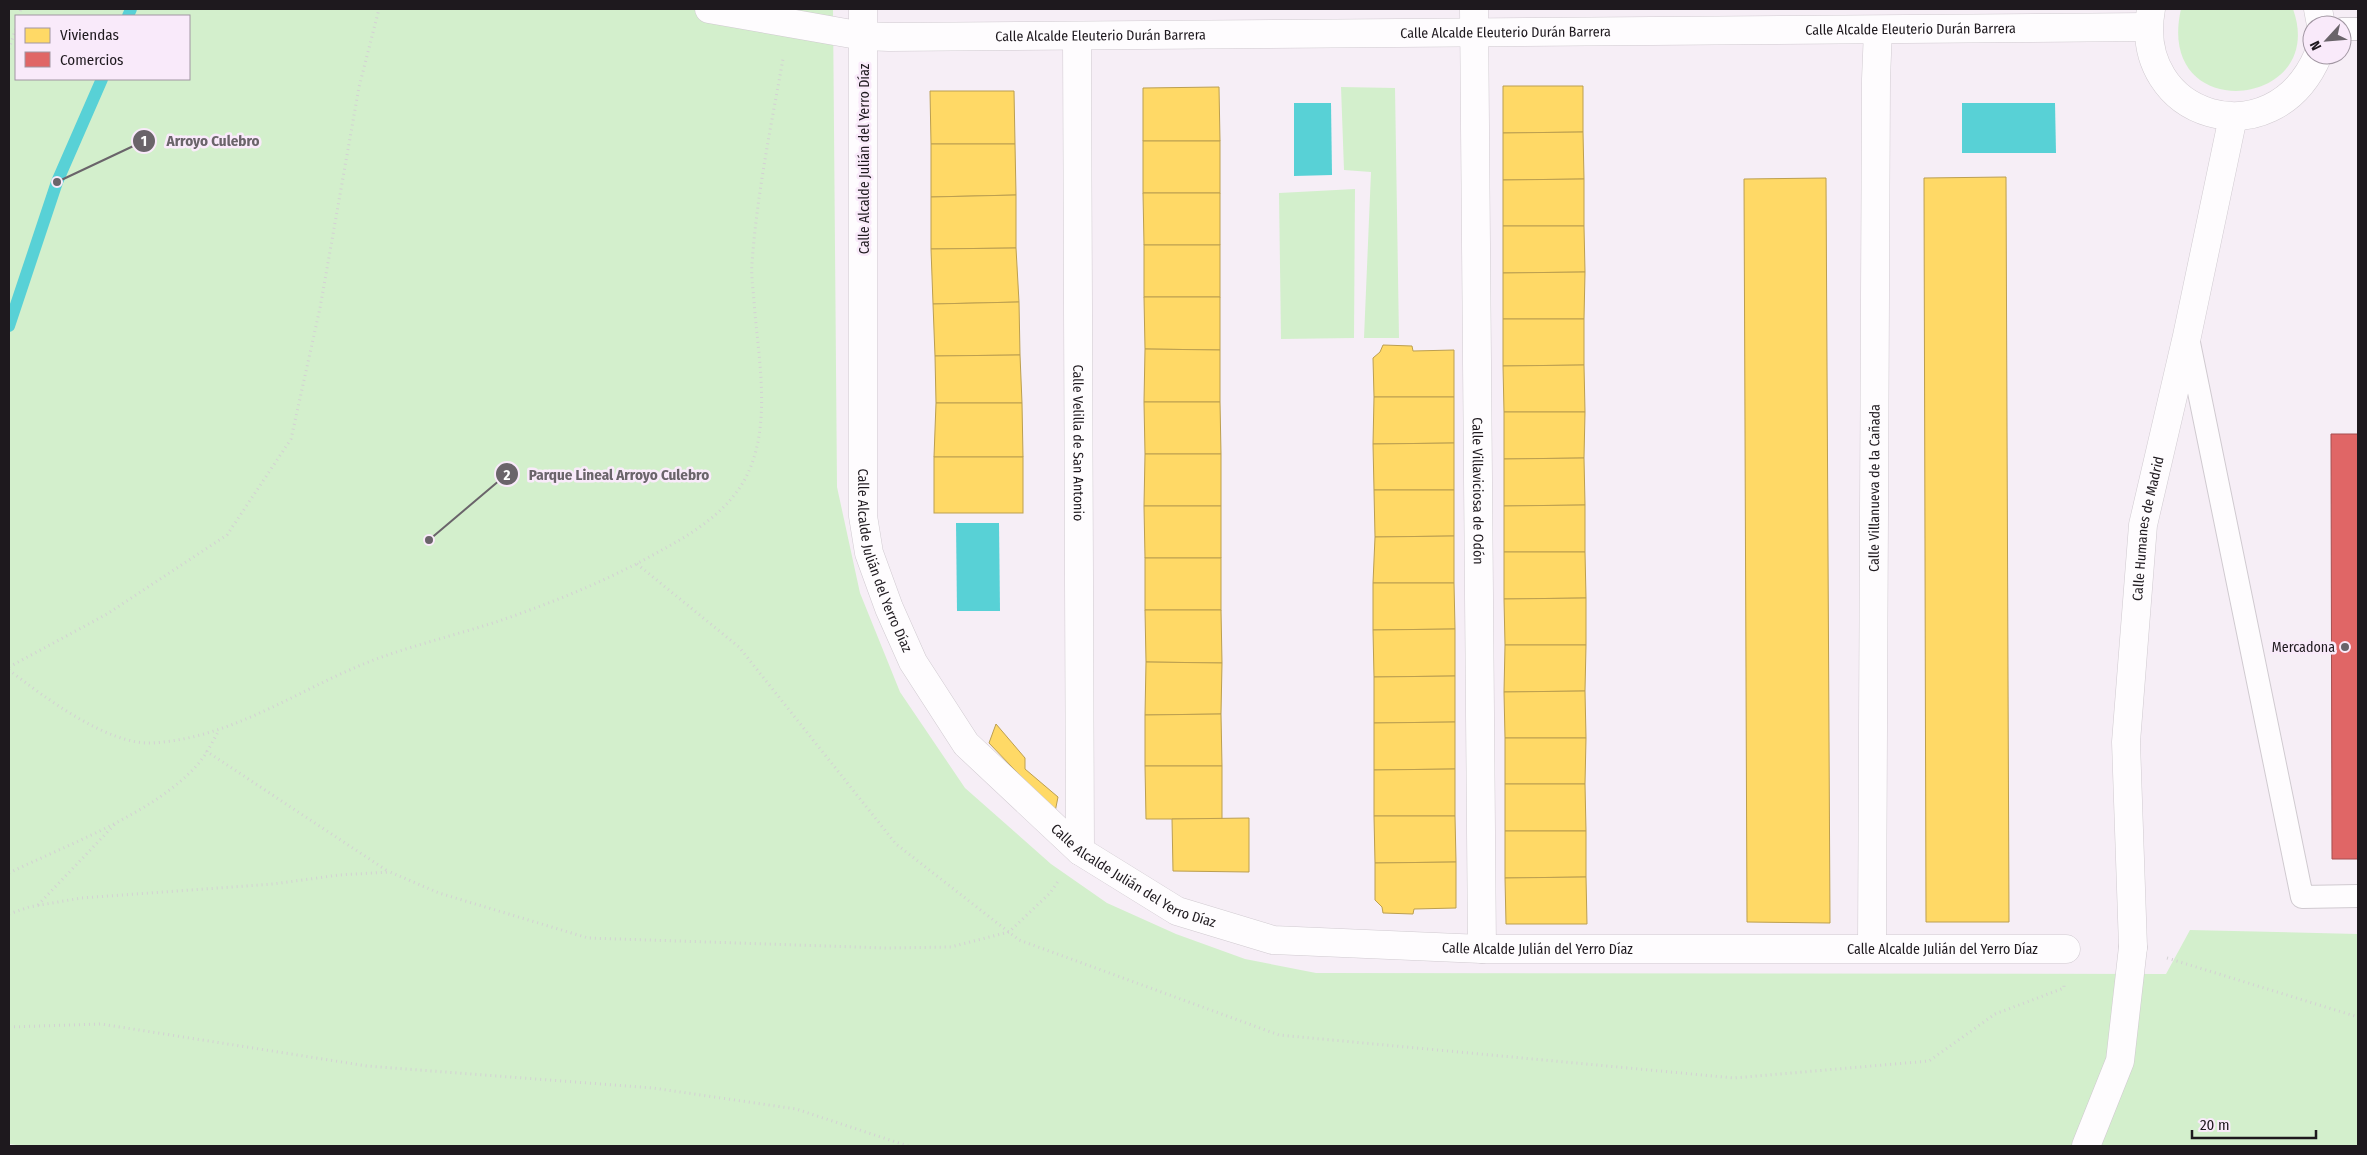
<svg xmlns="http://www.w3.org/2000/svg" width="2367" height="1155" font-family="'Fira Sans Condensed',sans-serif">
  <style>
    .green { fill: #d3efcc; fill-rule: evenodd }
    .water { fill: #58d1d6 }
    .homes { fill: #ffd966; stroke: #bc9f50 }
    .shops { fill: #e06666; stroke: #a64f50 }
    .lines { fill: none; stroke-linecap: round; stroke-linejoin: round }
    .stream { stroke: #58d1d6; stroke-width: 12 }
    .lane-casing { stroke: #d0cad0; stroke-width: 24 }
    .street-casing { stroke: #d0cad0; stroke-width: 29 }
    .secondary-casing { stroke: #d0cad0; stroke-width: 29 }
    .highway-casing { stroke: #d0cad0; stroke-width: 29 }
    .path { stroke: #d3d1d3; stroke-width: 3; stroke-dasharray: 1 4; stroke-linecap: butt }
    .lane { stroke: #fefcfe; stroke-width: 22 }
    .street { stroke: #fefcfe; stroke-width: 28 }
    .secondary { stroke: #fefcfe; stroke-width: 28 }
    .highway { stroke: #fefcfe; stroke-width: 28 }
    .poi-dot { fill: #6a646a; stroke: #f9eafa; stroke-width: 2 }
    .labels { text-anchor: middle; stroke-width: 5; stroke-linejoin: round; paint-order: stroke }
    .street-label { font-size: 14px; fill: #1e191e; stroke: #f9eafa }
    .poi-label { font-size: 14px; fill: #1e191e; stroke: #f9eafa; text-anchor: end }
    .leader { fill: none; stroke: #6a646a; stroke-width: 2 }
    .callout-dot { fill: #6a646a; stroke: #f9eafa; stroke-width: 2 }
    .mark-label { font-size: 15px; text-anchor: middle; font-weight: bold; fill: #fff }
    .callout-label { font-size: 15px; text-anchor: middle; font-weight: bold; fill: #6a646a; stroke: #f9eafa; stroke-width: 5; stroke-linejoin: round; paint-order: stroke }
  </style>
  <rect width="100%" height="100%" fill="#f6eef6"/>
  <!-- green -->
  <g class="green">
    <path d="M9,9H833L837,487L860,593L900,692L965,788L1051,864L1107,903L1176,934L1245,959L1316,973L2166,974L2190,930L2358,934V1146H24L9,1144ZM16,16H189V79H16Z"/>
    <path d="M2181,9H2293C2329,109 2154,127 2181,9Z"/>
    <polygon points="1341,87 1395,88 1399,338 1364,338 1371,172 1344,170"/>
    <polygon points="1355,189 1354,338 1281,339 1279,193"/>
  </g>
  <!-- water -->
  <g class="water">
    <polygon points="1294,103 1331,103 1332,175 1294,176"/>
    <polygon points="1962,103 2055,103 2056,153 1962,153"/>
    <polygon points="956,523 999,523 1000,611 957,611"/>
  </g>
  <!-- homes -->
  <g class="homes">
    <polygon points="1503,86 1583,86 1583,132 1503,133"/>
    <polygon points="1219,87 1220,141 1143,141 1143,88"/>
    <polygon points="930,91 1014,91 1015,144 931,144"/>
    <polygon points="1583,132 1584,179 1503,180 1503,133"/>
    <rect x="1143" y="141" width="77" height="52"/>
    <polygon points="931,144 1015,144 1016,195 931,197"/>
    <polygon points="2006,177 2009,922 1926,922 1924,178"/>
    <polygon points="1826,178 1830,923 1747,922 1744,179"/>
    <polygon points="1584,179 1584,226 1503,226 1503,180"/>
    <polygon points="1143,193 1220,193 1220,245 1144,245"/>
    <polygon points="1016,195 1016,248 931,249 931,197"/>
    <polygon points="1503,226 1584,226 1585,272 1503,273"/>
    <rect x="1144" y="245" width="76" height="52"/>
    <polygon points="1016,248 1019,302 933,304 931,249"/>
    <polygon points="1585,272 1584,319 1503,319 1503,273"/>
    <polygon points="1144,297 1220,297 1220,350 1145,349"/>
    <polygon points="1019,302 1020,355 935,356 933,304"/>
    <polygon points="1503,319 1584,319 1584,365 1503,366"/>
    <polygon points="1383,345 1412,346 1413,351 1454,350 1454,397 1374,397 1373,358 1380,352"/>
    <polygon points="1145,349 1220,350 1220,402 1144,402"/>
    <polygon points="1020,355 1022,403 936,403 935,356"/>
    <polygon points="1584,365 1585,412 1504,412 1503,366"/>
    <polygon points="1374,397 1454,397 1454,443 1373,444"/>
    <polygon points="1144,402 1220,402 1221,454 1145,454"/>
    <polygon points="936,403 1022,403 1023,457 934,457"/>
    <polygon points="1504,412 1585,412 1584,458 1504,459"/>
    <polygon points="1454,443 1454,490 1374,490 1373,444"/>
    <polygon points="1145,454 1221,454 1221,506 1144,506"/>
    <rect x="934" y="457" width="89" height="56"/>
    <polygon points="1584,458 1585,505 1504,506 1504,459"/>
    <polygon points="1374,490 1454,490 1454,536 1375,537"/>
    <polygon points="1585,505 1585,552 1504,552 1504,506"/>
    <polygon points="1144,506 1221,506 1221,558 1145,558"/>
    <polygon points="1454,536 1454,583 1373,583 1375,537"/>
    <polygon points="1504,552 1585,552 1586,598 1504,599"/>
    <rect x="1145" y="558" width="76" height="52"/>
    <polygon points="1373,583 1454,583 1455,629 1373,630"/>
    <polygon points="1586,598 1586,645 1505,645 1504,599"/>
    <polygon points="1145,610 1221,610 1222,663 1146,662"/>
    <polygon points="1455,629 1455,676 1374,677 1373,630"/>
    <polygon points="1505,645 1586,645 1585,691 1504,692"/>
    <polygon points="1146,662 1222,663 1221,714 1145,715"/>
    <polygon points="1455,676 1455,722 1374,723 1374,677"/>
    <polygon points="1585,691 1586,738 1505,738 1504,692"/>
    <polygon points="1221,714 1222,766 1145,766 1145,715"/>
    <polygon points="1455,722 1455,769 1374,770 1374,723"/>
    <polygon points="996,724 1025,758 1025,769 1058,797 1055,812 989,743"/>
    <polygon points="1505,738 1586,738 1585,784 1505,784"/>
    <polygon points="1145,766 1222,766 1222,819 1146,819"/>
    <polygon points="1455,769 1455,816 1374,816 1374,770"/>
    <polygon points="1505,784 1585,784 1586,831 1505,831"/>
    <polygon points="1374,816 1455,816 1456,862 1375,863"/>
    <polygon points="1249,818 1249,872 1173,871 1172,819"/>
    <polygon points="1505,831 1586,831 1586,877 1505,878"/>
    <polygon points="1456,862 1456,908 1414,909 1413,914 1383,913 1382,907 1375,900 1375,863"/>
    <polygon points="1586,877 1587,924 1506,924 1505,878"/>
  </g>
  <!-- shops -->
  <polygon class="shops" points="2331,434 2358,434 2358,859 2332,859"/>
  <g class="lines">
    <!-- stream -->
    <g class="stream">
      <polyline points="128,16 131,9"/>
      <polyline points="9,326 57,182 102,79"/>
    </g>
    <!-- lane casing -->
    <g class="lane-casing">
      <g id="lane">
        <polyline points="2342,29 2358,29"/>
        <polyline points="2188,338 2302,897 2358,896"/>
      </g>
    </g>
    <!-- street casing -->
    <g class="street-casing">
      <g id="street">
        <path id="s1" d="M709,9L863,36L889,37L2147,27"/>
        <path id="s2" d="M863,9V516L869,553L889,608L913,662L966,744L1080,851L1177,911L1273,940L1482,949H2066"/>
        <path id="s3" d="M1474,9L1482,949"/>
        <path id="s4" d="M1077,37L1080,851"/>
        <path id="s5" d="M1872,947L1876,79L1878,30"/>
      </g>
    </g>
    <!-- secondary casing -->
    <g class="secondary-casing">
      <g id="secondary">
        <path d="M2151,9C2131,118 2273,161 2318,55"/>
        <polyline points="2318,9 2321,25"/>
        <path id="s6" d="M2133,947L2126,742L2143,525L2187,336L2233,117"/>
      </g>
    </g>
    <!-- highway casing -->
    <g class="highway-casing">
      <polyline id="highway" points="2086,1146 2120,1061 2133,947"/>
    </g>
    <!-- path -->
    <g class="path">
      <polyline points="19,16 21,9"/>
      <polyline points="9,49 16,28"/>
      <polyline points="637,564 739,647 896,844 1019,940 1279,1035 1734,1078 1929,1061 1995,1014 2064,988 2064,985"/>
      <polyline points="9,667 107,614 227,535 291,439 320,308 359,87 379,9"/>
      <path d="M9,670C43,696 107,745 152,743C236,738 302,686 379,658C418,644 459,634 499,621C554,602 609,580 660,551C692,534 727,512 745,479C773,427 758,358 754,301C753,288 751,275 752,263C757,194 771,126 783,59"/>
      <polyline points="206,751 389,872"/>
      <path d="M9,873C68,844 156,813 199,763C207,753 213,741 219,730"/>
      <polyline points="38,905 115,824"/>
      <polyline points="9,914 29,907 81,898 273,884 339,875 390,872 439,893 588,938 886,948 951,947 1009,932 1050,893 1059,880"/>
      <polyline points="2167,958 2358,1017"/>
      <polyline points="9,1027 101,1024 367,1066 653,1088 796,1109 908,1146"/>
    </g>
    <!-- lane -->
    <use href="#lane" class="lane"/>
    <!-- street -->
    <use href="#street" class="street"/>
    <!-- secondary -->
    <use href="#secondary" class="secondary"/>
    <!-- highway -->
    <use href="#highway" class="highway"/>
  </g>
  <!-- markers -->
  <circle class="poi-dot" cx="2345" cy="647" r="5"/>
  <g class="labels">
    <!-- street labels -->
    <g class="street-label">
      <text dy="5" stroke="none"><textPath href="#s1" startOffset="1204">Calle Alcalde Eleuterio Durán Barrera</textPath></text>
      <text dy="5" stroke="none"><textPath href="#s1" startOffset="799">Calle Alcalde Eleuterio Durán Barrera</textPath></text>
      <text dy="5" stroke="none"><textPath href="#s1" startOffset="394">Calle Alcalde Eleuterio Durán Barrera</textPath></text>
      <text transform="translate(864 159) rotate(-90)" y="5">Calle Alcalde Julián del Yerro Díaz</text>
      <text dy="5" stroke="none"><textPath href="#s4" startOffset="406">Calle Velilla de San Antonio</textPath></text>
      <text dy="5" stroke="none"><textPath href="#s5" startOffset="459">Calle Villanueva de la Cañada</textPath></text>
      <text dy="5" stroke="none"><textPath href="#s3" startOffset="482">Calle Villaviciosa de Odón</textPath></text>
      <text dy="5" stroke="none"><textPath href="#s6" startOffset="420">Calle Humanes de Madrid</textPath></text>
      <text dy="5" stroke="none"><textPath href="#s2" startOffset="555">Calle Alcalde Julián del Yerro Díaz</textPath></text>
      <text dy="5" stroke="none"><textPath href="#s2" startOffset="975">Calle Alcalde Julián del Yerro Díaz</textPath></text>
      <text dy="5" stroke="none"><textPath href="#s2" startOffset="1395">Calle Alcalde Julián del Yerro Díaz</textPath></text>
      <text dy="5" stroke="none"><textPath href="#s2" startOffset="1800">Calle Alcalde Julián del Yerro Díaz</textPath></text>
    </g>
    <!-- poi labels -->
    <g class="poi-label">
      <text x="2335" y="652">Mercadona</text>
    </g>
  </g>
  <!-- callouts -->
  <path class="leader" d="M57 182L144 141M429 540L507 474"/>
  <g class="callout-dot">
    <circle cx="57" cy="182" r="5"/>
    <circle cx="429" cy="540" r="5"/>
    <circle cx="144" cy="141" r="12"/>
    <circle cx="507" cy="474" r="12"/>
  </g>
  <g class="mark-label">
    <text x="144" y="146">1</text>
    <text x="507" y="480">2</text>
  </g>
  <g class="callout-label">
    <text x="213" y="146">Arroyo Culebro</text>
    <text x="619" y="480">Parque Lineal Arroyo Culebro</text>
  </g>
  <!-- border -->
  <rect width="2367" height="1155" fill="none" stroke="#1e191e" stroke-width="20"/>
  <!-- legend -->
  <rect x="15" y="15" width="175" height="65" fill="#f9eafa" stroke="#a196a2"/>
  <rect x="25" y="28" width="25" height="15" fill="#ffd966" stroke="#a196a2"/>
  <text x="60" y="40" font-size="15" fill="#1e191e">Viviendas</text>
  <rect x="25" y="52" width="25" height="15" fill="#e06666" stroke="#a196a2"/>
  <text x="60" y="65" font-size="15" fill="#1e191e">Comercios</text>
  <!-- north arrow -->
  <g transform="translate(2327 40) rotate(244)"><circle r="24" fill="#f9eafa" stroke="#a196a2"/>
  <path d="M0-4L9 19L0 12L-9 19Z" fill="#6a646a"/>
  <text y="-8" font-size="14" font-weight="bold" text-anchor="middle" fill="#1e191e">N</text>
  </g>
  <!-- scale -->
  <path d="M2192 1130v8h124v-8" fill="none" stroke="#1e191e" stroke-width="2.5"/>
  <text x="2200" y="1130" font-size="15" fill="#1e191e" stroke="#f9eafa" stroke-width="4" paint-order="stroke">20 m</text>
</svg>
